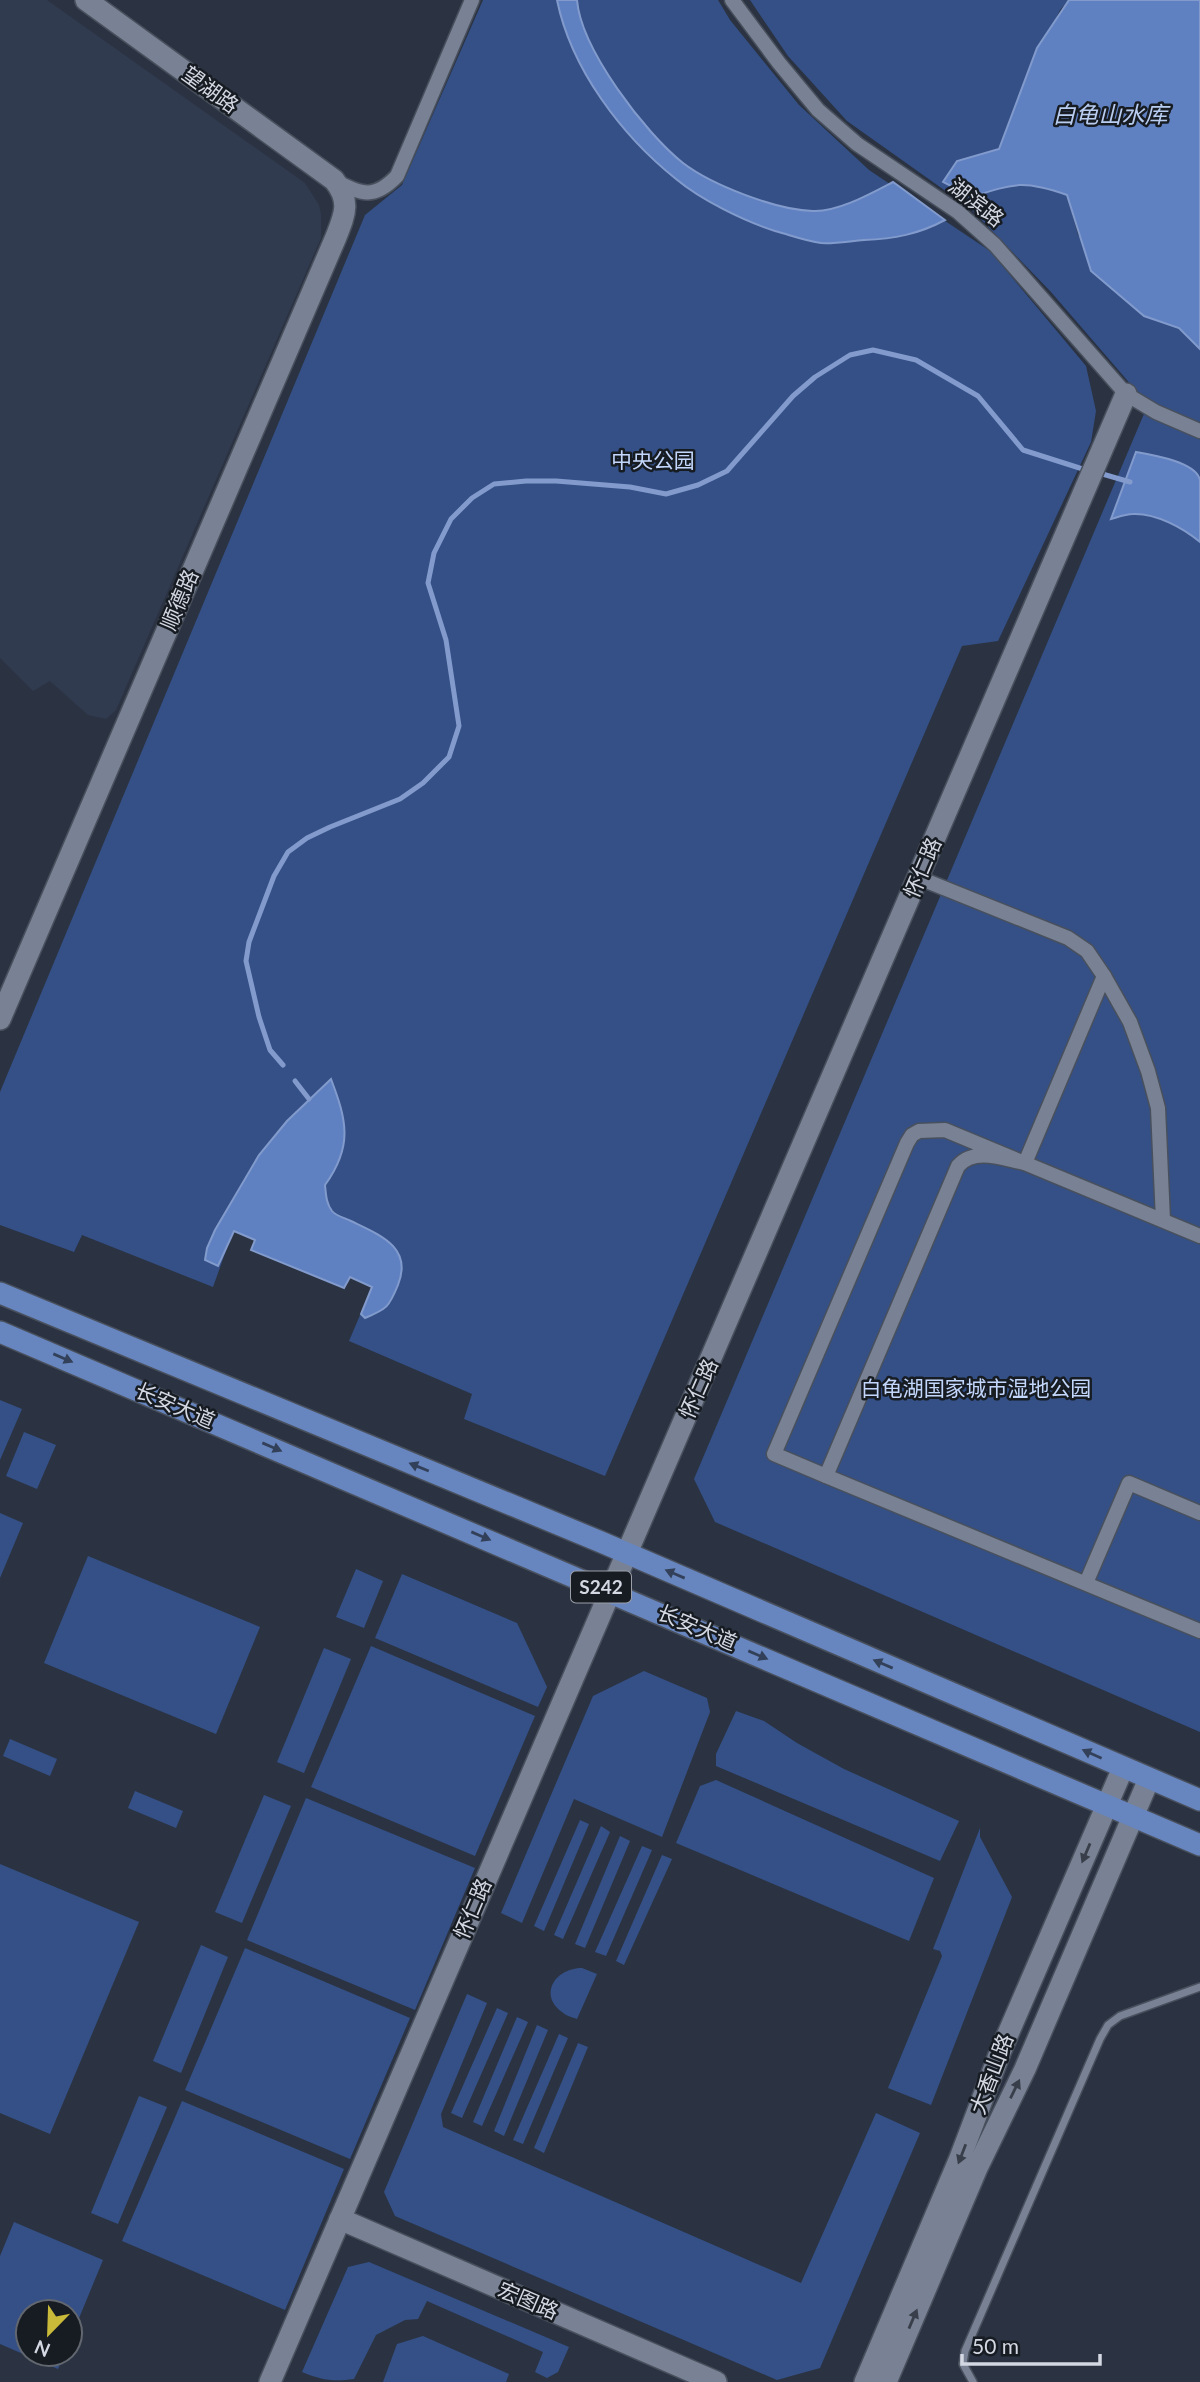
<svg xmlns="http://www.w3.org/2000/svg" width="1200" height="2382" font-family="Lato,'Noto Sans SC',sans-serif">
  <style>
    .built { fill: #303b50 }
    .green { fill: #345086 }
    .water { fill: #5f81c2; stroke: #829bcc; stroke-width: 2 }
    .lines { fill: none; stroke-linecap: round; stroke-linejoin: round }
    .stream { stroke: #829bcc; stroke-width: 5 }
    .lane-casing { stroke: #49505d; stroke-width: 10 }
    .street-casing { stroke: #49505d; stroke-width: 17 }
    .secondary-casing { stroke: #49505d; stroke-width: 24 }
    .primary-casing { stroke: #49505d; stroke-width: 24 }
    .lane { stroke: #798294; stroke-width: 7 }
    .street { stroke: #798294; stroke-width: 14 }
    .secondary { stroke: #798294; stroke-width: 21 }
    .primary { stroke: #6785bf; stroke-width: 21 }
    .oneway { fill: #334059 }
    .oneway2 { fill: #393f4a }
    .labels { text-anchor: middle; stroke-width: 5; stroke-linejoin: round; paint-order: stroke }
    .shield { fill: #171b22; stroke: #9b9fa8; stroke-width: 2 }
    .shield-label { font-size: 19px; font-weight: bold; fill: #d3d8e2 }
    .street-label { font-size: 21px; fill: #d3d8e2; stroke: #171b22 }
    .park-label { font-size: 21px; fill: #c3d6fb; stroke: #171b22 }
    .water-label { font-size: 23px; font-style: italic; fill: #b9cdf1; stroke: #171b22 }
  </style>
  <rect width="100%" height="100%" fill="#2b3342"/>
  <!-- built -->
  <polygon class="built" points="0,0 47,0 305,183 319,205 321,214 321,238 116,710 106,719 88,715 50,681 33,691 0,658"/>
  <!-- green -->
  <g class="green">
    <polygon points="483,0 718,0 730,20 799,105 869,170 990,251 1086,366 1096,411 1091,442 998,641 962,646 605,1476 464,1419 472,1394 349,1341 372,1287 350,1277 344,1288 251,1250 255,1240 233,1231 213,1287 82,1235 74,1252 0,1225 0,1092 365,215 402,185"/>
    <path d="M750,0H1069L1060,10L1016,103L999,149L957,161L972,197C1015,183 1024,180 1067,195L1078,235L1144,316L1179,328L1200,349V1732L715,1522L694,1479L1149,402L1133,387L1051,292L971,209L847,121L788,56Z"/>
    <polygon points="0,1400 22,1409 0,1460"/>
    <polygon points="24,1432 56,1445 37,1489 6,1476"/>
    <polygon points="0,1513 23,1523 0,1578"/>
    <polygon points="88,1556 260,1627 216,1734 44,1663"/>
    <polygon points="356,1569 383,1581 364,1628 336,1617"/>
    <polygon points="402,1574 517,1623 547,1687 538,1707 375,1638"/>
    <polygon points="371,1646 535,1716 475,1856 311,1787"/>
    <polygon points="324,1648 351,1659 304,1773 277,1762"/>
    <polygon points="644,1671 707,1698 710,1712 662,1837 574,1799 522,1923 501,1913 593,1696"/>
    <polygon points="736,1711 764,1721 797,1743 844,1769 959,1821 940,1861 716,1766 716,1754"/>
    <polygon points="10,1739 57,1759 50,1776 3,1756"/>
    <polygon points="716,1780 934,1878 909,1941 676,1843 700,1786"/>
    <polygon points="135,1791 183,1811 176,1828 128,1808"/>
    <polygon points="264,1795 291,1806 242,1923 215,1912"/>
    <polygon points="306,1798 475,1868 415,2010 247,1940"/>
    <polygon points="580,1820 589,1824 544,1931 534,1926"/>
    <polygon points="601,1826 610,1832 563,1939 554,1935"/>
    <polygon points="980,1828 980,1837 1012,1897 931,2105 888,2088 942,1956 940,1951 933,1949"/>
    <polygon points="620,1836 630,1841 585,1948 575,1944"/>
    <polygon points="642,1846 652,1850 606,1956 595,1952"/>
    <polygon points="662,1855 672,1859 624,1965 616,1961"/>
    <polygon points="0,1864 139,1922 50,2134 0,2113"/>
    <polygon points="201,1945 228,1957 181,2073 153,2061"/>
    <polygon points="245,1948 410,2018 350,2159 185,2090"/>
    <path d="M582,1968L597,1974L577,2019C572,2017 566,2016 562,2012C538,1994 556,1968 582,1968Z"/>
    <polygon points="467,1994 487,2003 441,2114 443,2127 801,2283 876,2113 920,2133 820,2368 777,2380 395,2216 384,2192"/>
    <polygon points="497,2008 508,2013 462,2118 451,2113"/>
    <polygon points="517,2017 528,2022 482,2126 473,2122"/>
    <polygon points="537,2025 548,2030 504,2136 494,2131"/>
    <polygon points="559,2034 568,2038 523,2144 513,2140"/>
    <polygon points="578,2043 588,2047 544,2153 534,2148"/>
    <polygon points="139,2096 167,2107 118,2224 91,2213"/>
    <polygon points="182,2101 344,2169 285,2310 122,2241"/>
    <polygon points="14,2222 103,2260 70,2340 70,2312 28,2312 28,2354 64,2354 58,2369 0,2344 0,2256"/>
    <path d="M369,2262L569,2347L558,2372L547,2378L535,2372L543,2352L427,2301L418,2319L405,2320L376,2335L354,2379C333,2382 321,2380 302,2372L348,2267Z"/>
    <polygon points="423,2336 509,2374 506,2382 383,2382 397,2344"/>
  </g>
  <!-- water -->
  <g class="water">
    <path d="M557,0H577C581,49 645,133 683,163C712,185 776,210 813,211C838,212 870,194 893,182L945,220C919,234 894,239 864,240C850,241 835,244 821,243C806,241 790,235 775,231C744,221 701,200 676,179C622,136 571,69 557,0Z"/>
    <path d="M1069,0H1200V349L1179,328L1144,316L1091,271L1067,195C1024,180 1015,183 972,197L943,182L957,161L999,149L1037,48Z"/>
    <path d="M1136,452C1153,455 1196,462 1200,480C1200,495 1200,525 1200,542C1183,528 1156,513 1133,514C1126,514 1118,517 1111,519Z"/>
    <path d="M331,1079C347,1121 353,1146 325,1185C326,1194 326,1203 332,1211C336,1216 345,1218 351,1221C380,1235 413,1247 398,1285C389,1307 387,1309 365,1318L361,1314L372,1287L350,1277L344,1288L251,1250L255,1240L234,1231L218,1266L205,1260L207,1248L215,1230L259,1155L287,1121Z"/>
  </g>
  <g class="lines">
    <!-- stream -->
    <g class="stream">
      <polyline points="1099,473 1130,482"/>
      <polyline points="283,1065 270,1050 259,1017 246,961 249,942 274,876 288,852 307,838 330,827 400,799 423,783 449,757 459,726 446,640 428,583 434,553 451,519 472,498 494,484 526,481 556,481 630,487 666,494 698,485 727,471 793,396 815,377 850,355 873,350 916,360 978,396 1023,450 1089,471"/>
      <polyline points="295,1081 309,1099"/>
    </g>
    <!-- lane casing -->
    <g class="lane-casing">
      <polyline id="lane" points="973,2382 963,2364 965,2351 1100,2039 1108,2025 1120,2016 1200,1987"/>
    </g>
    <!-- street casing -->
    <g class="street-casing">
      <g id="street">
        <polyline points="732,0 779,63 818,110 857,144 958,212 995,245 1126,394 1156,412 1200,431"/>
        <path d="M335,181C362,194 374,200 397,176L472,0"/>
        <polyline points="919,878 1068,938 1087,951 1104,976 1130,1022 1148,1071 1158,1108 1163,1220"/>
        <path d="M1025,1163C1003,1159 975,1147 958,1166L826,1476L774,1454L907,1143L912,1135L919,1131L945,1130L1200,1236"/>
        <polyline points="1025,1163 1104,976"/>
        <polyline points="826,1476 1200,1631"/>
        <polyline points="1086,1583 1129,1483 1200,1513"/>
      </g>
    </g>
    <!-- secondary casing -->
    <g class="secondary-casing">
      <g id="secondary">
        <path d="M0,1019L336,237C345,214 351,201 334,180L86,0"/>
        <polyline points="340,2219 716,2382"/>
        <polyline points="270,2382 1126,394"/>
        <polyline points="865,2382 960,2158 1001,2050 1123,1768"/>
        <polyline points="886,2382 977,2168 1025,2069 1149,1779"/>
      </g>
    </g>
    <!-- primary casing -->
    <g class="primary-casing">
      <g id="primary">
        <polyline points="0,1293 601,1542 1200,1800"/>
        <polyline points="0,1332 1200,1845"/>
      </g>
    </g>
    <!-- lane -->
    <use href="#lane" class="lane"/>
    <!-- street -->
    <use href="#street" class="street"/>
    <!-- secondary -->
    <use href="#secondary" class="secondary"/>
    <!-- primary -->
    <use href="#primary" class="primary"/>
  </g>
  <!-- one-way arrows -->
  <defs><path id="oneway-solid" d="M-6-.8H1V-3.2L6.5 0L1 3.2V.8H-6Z" transform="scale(1.75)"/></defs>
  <g class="oneway">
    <use href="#oneway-solid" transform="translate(63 1358) rotate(23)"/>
    <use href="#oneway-solid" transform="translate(272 1447) rotate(23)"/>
    <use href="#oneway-solid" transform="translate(419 1467) rotate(-158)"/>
    <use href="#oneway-solid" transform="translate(481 1536) rotate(23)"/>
    <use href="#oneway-solid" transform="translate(675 1574) rotate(-157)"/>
    <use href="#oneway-solid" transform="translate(758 1655) rotate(23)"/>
    <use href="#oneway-solid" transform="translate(883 1664) rotate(-157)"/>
    <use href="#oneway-solid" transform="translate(1092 1754) rotate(-156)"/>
  </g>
  <g class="oneway2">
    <use href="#oneway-solid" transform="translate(1086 1853) rotate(113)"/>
    <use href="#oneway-solid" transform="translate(1015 2089) rotate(-64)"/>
    <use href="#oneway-solid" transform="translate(962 2154) rotate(111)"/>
    <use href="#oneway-solid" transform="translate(913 2319) rotate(-67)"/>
  </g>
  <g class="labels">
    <!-- shield labels -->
    <rect class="shield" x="571" y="1571.5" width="60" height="31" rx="5"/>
    <g class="shield-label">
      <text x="601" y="1594">S242</text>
    </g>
    <!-- street labels -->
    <g class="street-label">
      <text transform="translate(210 90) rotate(36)" y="7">望湖路</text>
      <text transform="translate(976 203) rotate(38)" y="7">湖滨路</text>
      <text transform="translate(180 600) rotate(-67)" y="7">顺德路</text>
      <text transform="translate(923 868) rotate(-67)" y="7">怀仁路</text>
      <text transform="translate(699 1389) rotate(-66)" y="7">怀仁路</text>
      <text transform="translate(175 1406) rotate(23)" y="7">长安大道</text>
      <text transform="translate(697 1628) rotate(23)" y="7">长安大道</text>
      <text transform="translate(473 1909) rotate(-67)" y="7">怀仁路</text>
      <text transform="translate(992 2074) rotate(-69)" y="7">大香山路</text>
      <text transform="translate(528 2301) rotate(23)" y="7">宏图路</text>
    </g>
    <!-- park labels -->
    <g class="park-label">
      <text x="653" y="468">中央公园</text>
      <text x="976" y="1396">白龟湖国家城市湿地公园</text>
    </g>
    <!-- water labels -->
    <g class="water-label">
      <text x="1110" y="123">白龟山水库</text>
    </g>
  </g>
  <!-- north arrow -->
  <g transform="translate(49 2333) rotate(203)"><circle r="33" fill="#171b22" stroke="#62676f" stroke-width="2"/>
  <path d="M0-5L12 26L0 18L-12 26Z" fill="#c9ba3a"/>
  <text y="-10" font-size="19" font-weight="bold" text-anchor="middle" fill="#d3d8e2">N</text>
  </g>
  <!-- scale -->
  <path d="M962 2354v10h138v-10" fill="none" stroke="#d3d8e2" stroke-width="3.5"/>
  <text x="972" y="2354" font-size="21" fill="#d3d8e2" stroke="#171b22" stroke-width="5" paint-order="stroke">50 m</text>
</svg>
